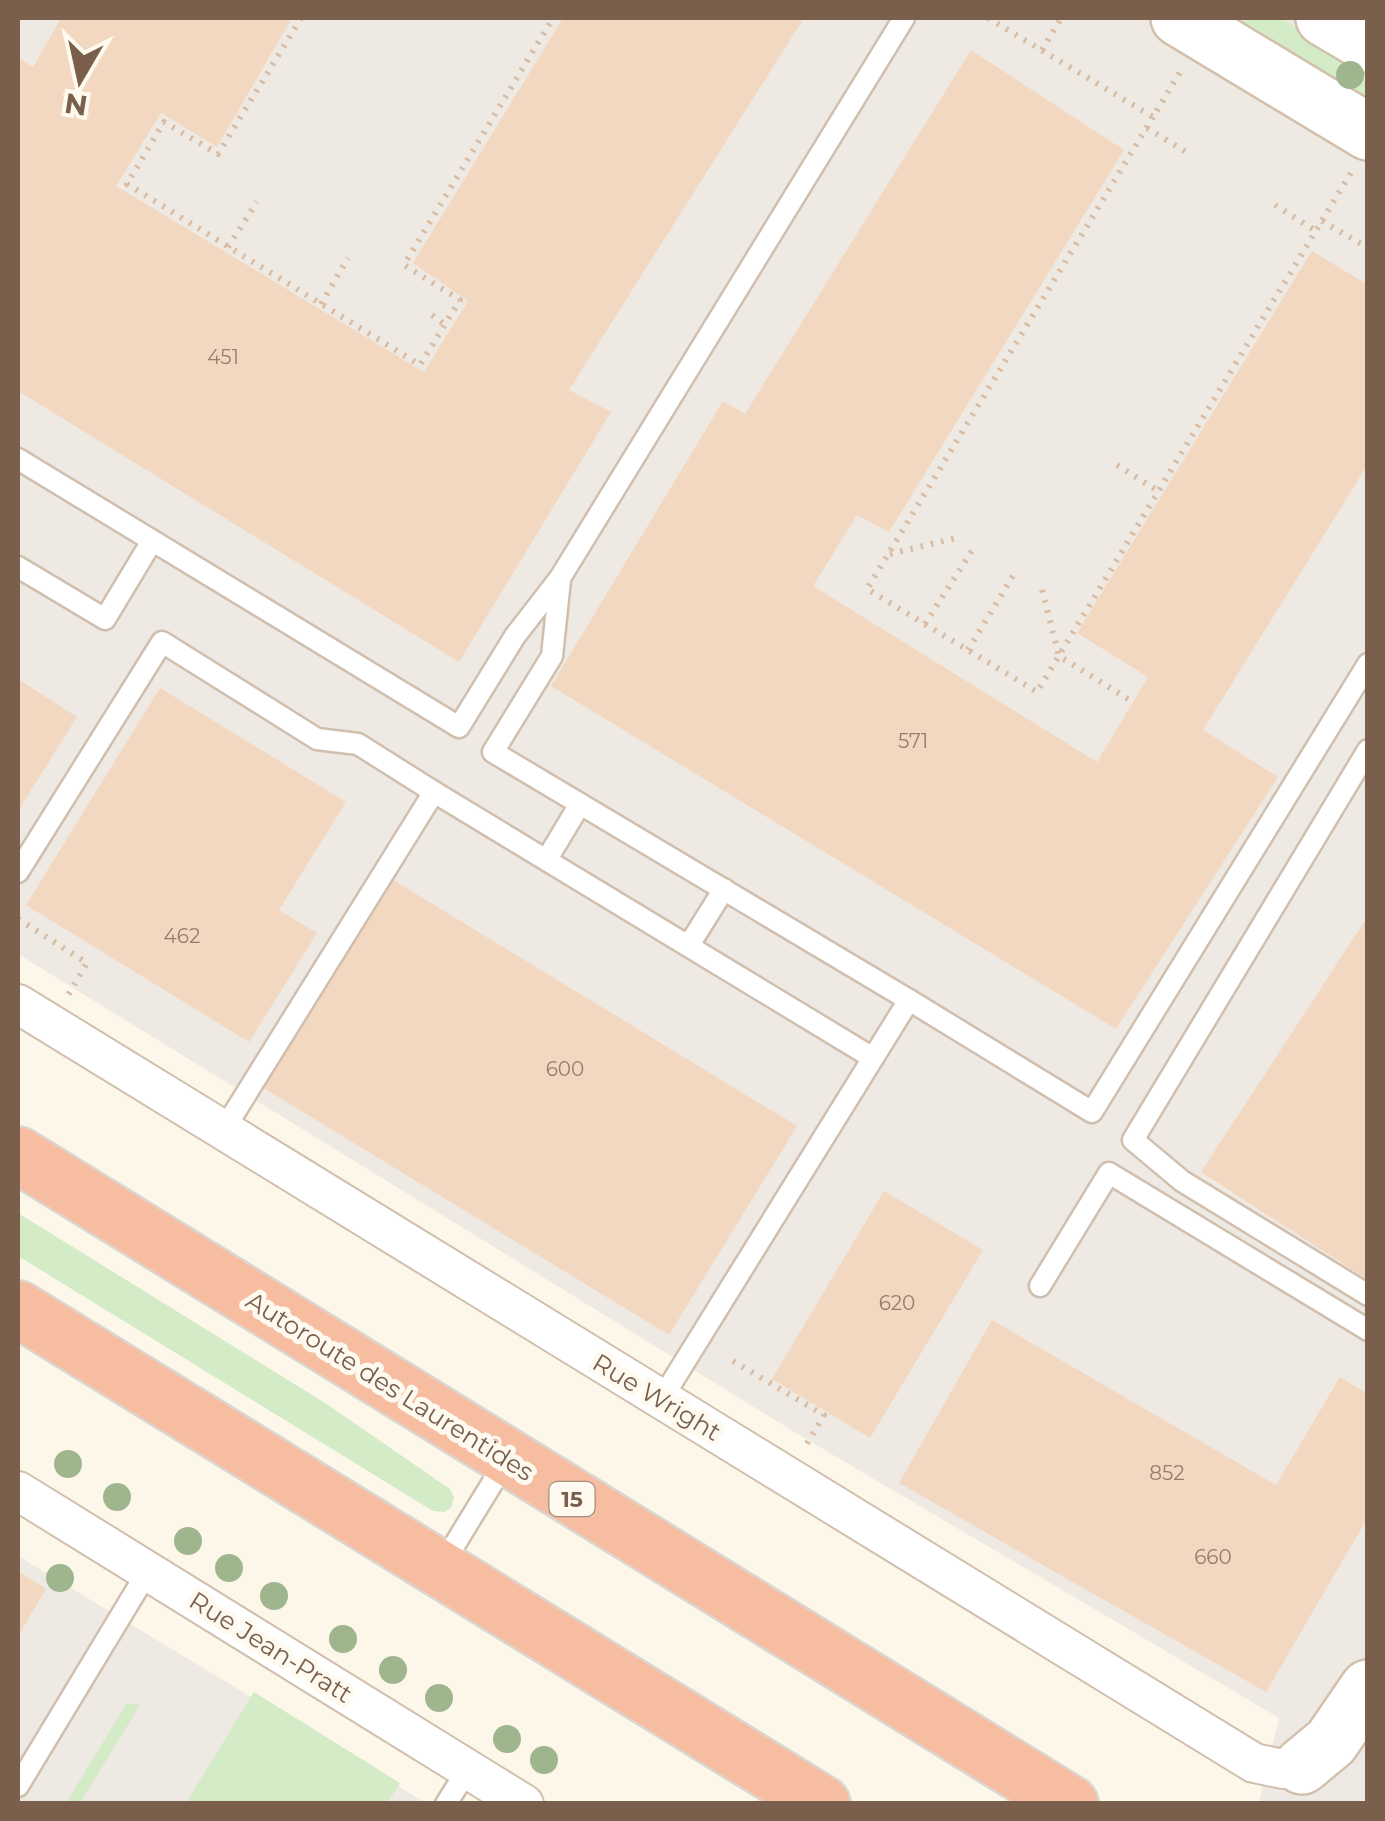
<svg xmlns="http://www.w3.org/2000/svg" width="1385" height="1821" font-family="Montserrat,sans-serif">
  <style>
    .industrial { fill: #eee9e2 }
    .green { fill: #d3ebc7 }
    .building { fill: #f3d8c1 }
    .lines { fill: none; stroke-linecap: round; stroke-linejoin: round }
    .lane-casing { stroke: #d0bfae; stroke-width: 25 }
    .street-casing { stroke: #d0bfae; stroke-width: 42 }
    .secondary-casing { stroke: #d3c0ac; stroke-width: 60 }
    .highway-casing { stroke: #dcd5d0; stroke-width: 60 }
    .path { stroke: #d8bca3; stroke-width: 6; stroke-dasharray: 2.5 8; stroke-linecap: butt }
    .lane { stroke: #fff; stroke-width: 20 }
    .street { stroke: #fff; stroke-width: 38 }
    .secondary { stroke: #fff; stroke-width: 55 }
    .highway { stroke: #f7bda0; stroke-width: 55 }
    .tree { fill: #9eb58e }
    .labels { text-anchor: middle; stroke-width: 10; stroke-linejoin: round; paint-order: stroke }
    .number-label { font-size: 20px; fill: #987d69 }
    .shield { fill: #fffaf0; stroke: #a18e7d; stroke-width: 2.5 }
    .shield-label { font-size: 22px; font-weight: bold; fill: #795f4c }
    .street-label { font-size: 25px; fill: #795f4c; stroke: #fffaf0 }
  </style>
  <rect width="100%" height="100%" fill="#fdf7ea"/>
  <!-- industrial -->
  <g class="industrial">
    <polygon points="18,18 1367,18 1367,1803 1259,1803 1279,1718 801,1436 18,954"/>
    <polygon points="18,1556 426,1803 18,1803"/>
  </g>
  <!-- green -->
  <g class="green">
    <polygon points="1223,18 1281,18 1367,70 1367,106"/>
    <polygon points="18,1213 325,1403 450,1489 454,1498 451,1508 444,1512 433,1511 18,1256"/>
    <polygon points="254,1692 400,1783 387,1803 186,1803"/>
    <polygon points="127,1703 140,1705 80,1803 66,1803"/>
  </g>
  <!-- building -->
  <g class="building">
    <polygon points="61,18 292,18 217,147 161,113 116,186 424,372 468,301 413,263 563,18 804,18 569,390 611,412 459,662 18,391 18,58 33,67"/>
    <polygon points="971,50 1124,150 889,532 857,515 813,586 1097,762 1148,677 1077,633 1312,251 1368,285 1368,464 1203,730 1278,777 1116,1029 551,686 723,401 745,414"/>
    <polygon points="18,679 77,717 18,811"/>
    <polygon points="160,688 346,802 279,910 317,933 249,1042 26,905"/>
    <polygon points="385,875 797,1126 669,1335 257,1084"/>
    <polygon points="1368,916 1368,1280 1201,1172"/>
    <polygon points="884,1191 983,1250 870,1438 772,1379"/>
    <polygon points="992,1320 1276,1485 1340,1377 1368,1394 1368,1517 1266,1692 899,1483"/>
    <polygon points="18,1571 46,1589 18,1636"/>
  </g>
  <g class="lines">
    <!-- lane casing -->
    <g class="lane-casing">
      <g id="lane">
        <polyline points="18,459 459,727 515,636 560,578 904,18"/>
        <polyline points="18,567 105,619 152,541"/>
        <polyline points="560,580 552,656 493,752 909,1000"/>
        <polyline points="1368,750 1133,1140 1182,1181 1368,1295"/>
        <polyline points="434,792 873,1058"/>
        <polyline points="547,859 580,804"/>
        <polyline points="18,872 162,642 317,739 358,744 434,792 223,1131"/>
        <polyline points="689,945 724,889"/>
        <polyline points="1040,1286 1109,1173 1368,1330"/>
        <polyline points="661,1400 909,1000 1092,1112 1368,664"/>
        <polyline points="441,1567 507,1459"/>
        <polyline points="18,1786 148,1571"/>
        <polyline points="446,1804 468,1769"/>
      </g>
    </g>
    <!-- street casing -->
    <g class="street-casing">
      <g id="street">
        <polyline points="18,1004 1254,1763 1283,1769 1302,1766"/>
        <polyline points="18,1491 524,1804"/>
      </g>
    </g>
    <!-- secondary casing -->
    <g class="secondary-casing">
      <g id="secondary">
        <polyline points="1179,18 1368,132"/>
        <polyline points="1324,18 1368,44"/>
        <polyline points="1302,1766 1331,1742 1368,1688"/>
      </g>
    </g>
    <!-- highway casing -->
    <g class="highway-casing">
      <g id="highway">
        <polyline points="18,1155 1070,1804"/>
        <polyline points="18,1309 822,1804"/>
      </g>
    </g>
    <!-- path -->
    <g class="path">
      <polyline points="301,18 218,154 164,122 127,184 420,365 460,300 404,265 553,18"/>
      <polyline points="988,18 1153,117 1182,69"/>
      <polyline points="1042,50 1061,18"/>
      <polyline points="1153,117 867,589 1037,692 1352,171"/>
      <polyline points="1147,128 1191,155"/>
      <polyline points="1275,205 1316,231"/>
      <polyline points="1322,221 1368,248"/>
      <polyline points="228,247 257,202"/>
      <polyline points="321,304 348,258"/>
      <polyline points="432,315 445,325"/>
      <polyline points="1117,465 1158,491"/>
      <polyline points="890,554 956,538"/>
      <polyline points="1042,590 1059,656 1133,702"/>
      <polyline points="925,624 973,549"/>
      <polyline points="968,650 1014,574"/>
      <polyline points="18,919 87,963 68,995"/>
      <polyline points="733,1361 824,1415 805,1447"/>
    </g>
    <!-- lane -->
    <use href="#lane" class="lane"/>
    <!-- street -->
    <use href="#street" class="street"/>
    <!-- secondary -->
    <use href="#secondary" class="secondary"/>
    <!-- highway -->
    <use href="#highway" class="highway"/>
  </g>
  <!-- trees -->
  <g class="tree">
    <circle cx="1350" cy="75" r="14"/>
    <circle cx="68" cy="1464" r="14"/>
    <circle cx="117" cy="1497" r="14"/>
    <circle cx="188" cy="1541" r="14"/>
    <circle cx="229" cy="1568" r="14"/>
    <circle cx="60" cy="1578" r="14"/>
    <circle cx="274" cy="1596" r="14"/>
    <circle cx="343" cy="1639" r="14"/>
    <circle cx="393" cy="1670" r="14"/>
    <circle cx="439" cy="1698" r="14"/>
    <circle cx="507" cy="1739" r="14"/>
    <circle cx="544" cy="1760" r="14"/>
  </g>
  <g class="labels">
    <!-- number labels -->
    <g class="number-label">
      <text x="223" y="364">451</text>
      <text x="913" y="748">571</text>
      <text x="182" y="943">462</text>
      <text x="565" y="1076">600</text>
      <text x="897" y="1310">620</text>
      <text x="1167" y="1480">852</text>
      <text x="1213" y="1564">660</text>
    </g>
    <!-- shield labels -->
    <rect class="shield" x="549.5" y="1482" width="45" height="34" rx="8"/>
    <g class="shield-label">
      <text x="572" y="1507">15</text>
    </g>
    <!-- street labels -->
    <g class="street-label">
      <text transform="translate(390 1386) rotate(32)" y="9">Autoroute des Laurentides</text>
      <text transform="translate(657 1397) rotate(31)" y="9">Rue Wright</text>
      <text transform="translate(271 1647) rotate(32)" y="9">Rue Jean-Pratt</text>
    </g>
  </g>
  <!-- border -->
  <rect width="1385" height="1821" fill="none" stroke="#795f4c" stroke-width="40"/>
  <!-- north arrow -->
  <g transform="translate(80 80) rotate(189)" stroke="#fffaf0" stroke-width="8" paint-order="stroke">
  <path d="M0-8L18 38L0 25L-18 38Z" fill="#795f4c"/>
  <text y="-15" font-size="28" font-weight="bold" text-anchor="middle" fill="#795f4c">N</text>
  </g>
</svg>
